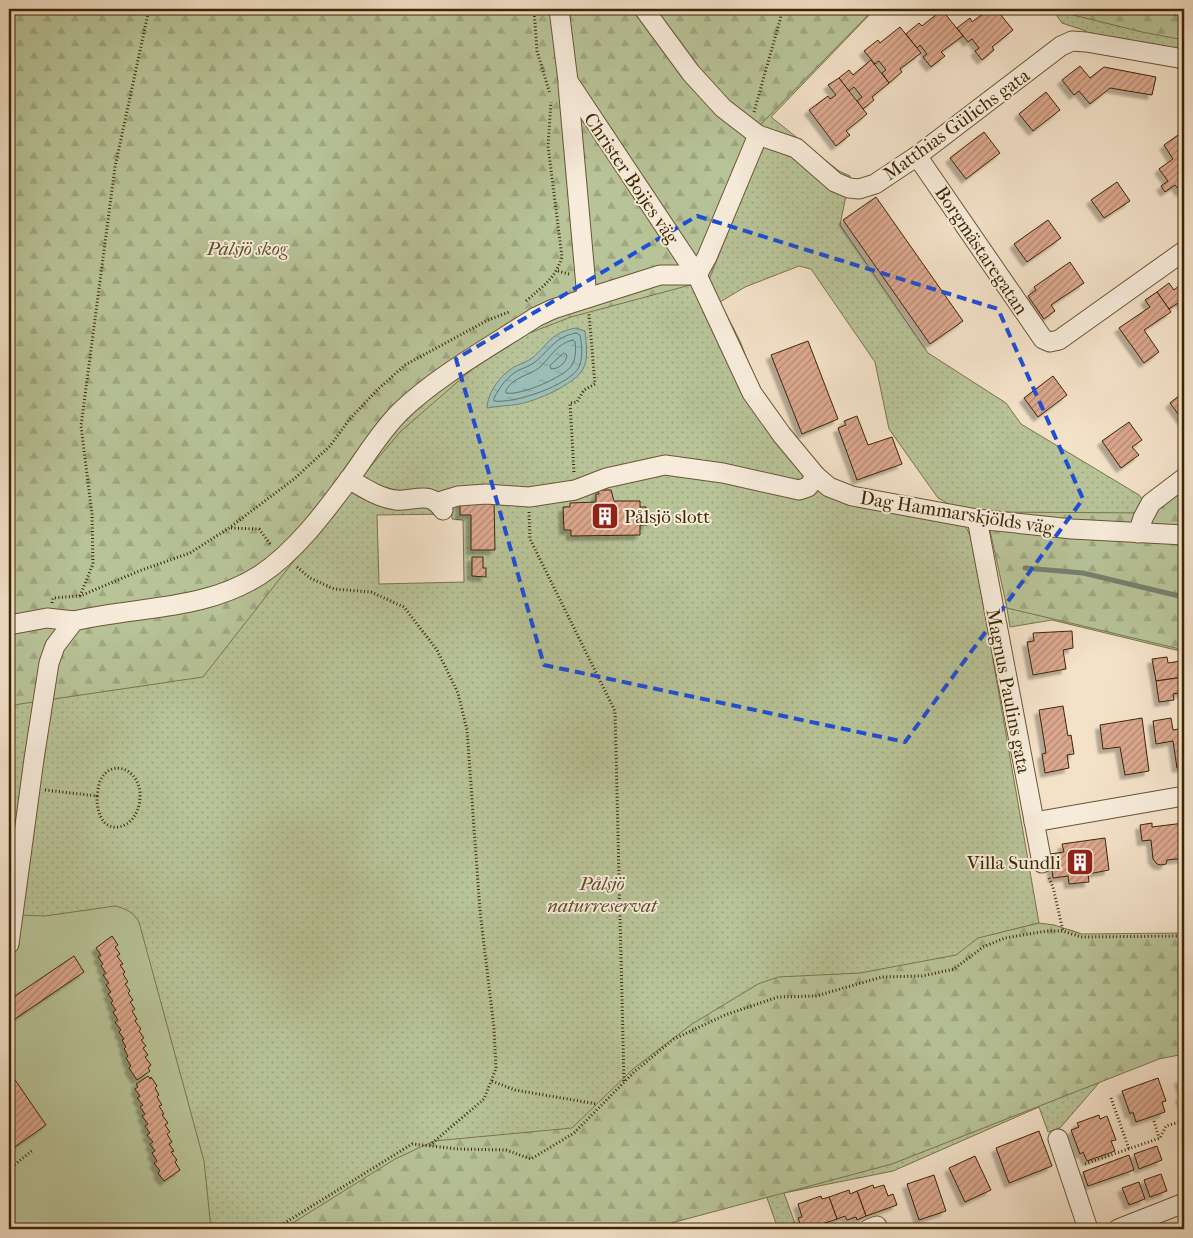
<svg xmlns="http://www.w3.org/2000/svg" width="1193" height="1238" font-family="'IM FELL French Canon',serif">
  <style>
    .grass { fill: url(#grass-dots); stroke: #7a744d; fill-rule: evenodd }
    .forest { fill: url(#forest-firs); stroke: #7a744d }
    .garden { fill: #b8c398; stroke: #7a744d }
    .water { fill: url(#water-ripples); stroke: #75816f }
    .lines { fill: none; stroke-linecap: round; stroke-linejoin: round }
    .shore { stroke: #6c725d; stroke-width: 1 }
    .stream { stroke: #75816f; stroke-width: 5 }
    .building { fill: url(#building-hatch); stroke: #3c2602; filter: url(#shadow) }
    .minor-casing { stroke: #6a5534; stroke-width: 21 }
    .path { stroke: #3c2602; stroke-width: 3; stroke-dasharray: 1 2.5; stroke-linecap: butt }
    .minor { stroke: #f7ecdb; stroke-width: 19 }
    .marked { fill: none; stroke: #1d4ed8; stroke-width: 4; stroke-dasharray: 10 6; stroke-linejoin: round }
    .labels { text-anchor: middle; stroke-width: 4; stroke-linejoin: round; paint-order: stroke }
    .street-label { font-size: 19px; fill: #3c2602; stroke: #f7ecdb }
    .park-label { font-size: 19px; font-style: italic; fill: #5b4d28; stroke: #f7ecdb }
    .poi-label { font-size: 19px; fill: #3c2602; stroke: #f7ecdb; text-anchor: start }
  </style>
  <defs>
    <pattern id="grass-dots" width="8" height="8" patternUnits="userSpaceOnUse" patternTransform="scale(1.25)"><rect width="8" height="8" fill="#b8c398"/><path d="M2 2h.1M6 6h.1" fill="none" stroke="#9fa781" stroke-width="1.8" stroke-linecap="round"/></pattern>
    <pattern id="forest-firs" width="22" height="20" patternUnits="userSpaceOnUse" patternTransform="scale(1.25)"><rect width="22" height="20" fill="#b8c398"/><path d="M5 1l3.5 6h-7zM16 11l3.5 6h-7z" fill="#9fa781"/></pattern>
    <pattern id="water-ripples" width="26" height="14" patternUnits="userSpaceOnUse" patternTransform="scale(1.25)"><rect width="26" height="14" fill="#9bbdb8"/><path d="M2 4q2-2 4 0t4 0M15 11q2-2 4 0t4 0" fill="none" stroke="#86a29d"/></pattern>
    <pattern id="building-hatch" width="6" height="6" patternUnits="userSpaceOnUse" patternTransform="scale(1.25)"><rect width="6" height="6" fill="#dba78e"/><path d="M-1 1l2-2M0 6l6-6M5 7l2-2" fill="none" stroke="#b38872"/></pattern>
    <filter id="shadow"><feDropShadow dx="-4.5" dy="4.5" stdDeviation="1" flood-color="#0004"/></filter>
  </defs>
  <rect width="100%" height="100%" fill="#f3e1c8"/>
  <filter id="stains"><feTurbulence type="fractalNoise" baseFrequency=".004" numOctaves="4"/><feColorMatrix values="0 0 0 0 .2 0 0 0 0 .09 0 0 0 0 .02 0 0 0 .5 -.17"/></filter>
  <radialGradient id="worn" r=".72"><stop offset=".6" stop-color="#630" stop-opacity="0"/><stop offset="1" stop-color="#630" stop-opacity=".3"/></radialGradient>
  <!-- grass -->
  <g class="grass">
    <path d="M9,9H875L771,117L839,171L850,176L840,225L928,353L1006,403L1021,424L1139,495L1144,501L1184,485V652L1052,620L1010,627L994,530L938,498L889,429L875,362L811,269L799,266L745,287L720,302L740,341L763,400L837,485L960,522L967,529L972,540L1039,923L977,939C1008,934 1052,920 1081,934L1128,1054L1098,1084L1060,1128L1048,1132L1039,1107L893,1171L784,1193L797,1229H778L766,1195L613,1229H24L9,1000ZM452,514V519L463,520L464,582L379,584L377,515Z"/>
    <polygon points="1036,9 1184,9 1184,53 1086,34 1086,31 1062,23 1055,13"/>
  </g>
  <!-- forest -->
  <g class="forest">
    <polygon points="9,9 874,9 760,125 763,142 709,280 571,317 527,334 484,359 401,431 336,507 203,677 20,704 9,707"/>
    <polygon points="1049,9 1184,9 1184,40 1142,32"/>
    <polygon points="1184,490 1184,650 1007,608 986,512 1152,513"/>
    <polygon points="1039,923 1054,925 1082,934 1184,933 1184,1054 1159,1059 892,1164 649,1229 283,1229 395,1159 434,1141 572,1128 633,1069 692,1024 758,984 778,977 860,973 956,955 978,938"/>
  </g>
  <!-- garden -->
  <path class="garden" d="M115,906C127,909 133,912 139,922L204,1161L211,1229H9V975L17,915L45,916Z"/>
  <!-- water -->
  <path class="water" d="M576,328L585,331C586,342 589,359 583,369C574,385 536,401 519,404C508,406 498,406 487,408C488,391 500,376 514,367C520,364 527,362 532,358C550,343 550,333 576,328Z"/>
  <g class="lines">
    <!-- shore -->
    <g class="shore">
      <path d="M576,333L580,335C582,344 583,358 579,367C570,385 514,404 494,401V398C500,387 506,378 517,371C523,368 530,366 535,362C550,350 554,337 576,333Z"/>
      <path d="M573,340L575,342C576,348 576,359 572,365C565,377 520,396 506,393V390C514,377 527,376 539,368C550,358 557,343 573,340Z"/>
      <path d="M564,353L567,355C566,363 559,369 551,369L550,366Z"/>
    </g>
    <!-- stream -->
    <polyline class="stream" points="1025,568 1083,573 1179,596 1184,600"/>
  </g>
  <!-- building -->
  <g class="building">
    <polygon points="989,9 996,9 1013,30 992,47 994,50 982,60 975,51 979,48 972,39 968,42 957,28 970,18 972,22"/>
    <polygon points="942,10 963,36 941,52 945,56 931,67 923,57 927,54 920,45 917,48 906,34 919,23 922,26"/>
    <polygon points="900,27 921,53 900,69 902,72 889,83 882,73 886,70 879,61 875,64 864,51 878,40 880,43"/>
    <polygon points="871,60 889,83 872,97 874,100 863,109 857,101 862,97 854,87 849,91 839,78 849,70 853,75"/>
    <polygon points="1080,66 1090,78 1104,67 1156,77 1152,95 1110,88 1090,104 1079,91 1074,95 1062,80"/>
    <polygon points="839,78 867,114 846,131 850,135 836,146 809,110 828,96 830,99 836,95 828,85"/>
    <polygon points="1046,92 1060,110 1033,131 1019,114"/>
    <polygon points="984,132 1000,153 966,179 950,158"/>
    <polygon points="1181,133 1184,137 1184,190 1181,192 1175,185 1165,192 1161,186 1168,181 1159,169 1173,159 1164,145"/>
    <polygon points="1117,182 1130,201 1104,218 1091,200"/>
    <polygon points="876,197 963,321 930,344 843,220"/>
    <polygon points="1048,220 1061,238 1027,262 1014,244"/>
    <polygon points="1070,262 1084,283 1051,305 1055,311 1044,319 1028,296 1036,290 1034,287"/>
    <polygon points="1184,282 1184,306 1181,301 1169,309 1157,292 1169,283 1174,290"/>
    <polygon points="1157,292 1171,312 1144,330 1159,352 1144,363 1119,328 1150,307 1145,300"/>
    <polygon points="808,341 838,419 802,434 771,355"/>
    <polygon points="1053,376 1067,395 1038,417 1024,398"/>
    <polygon points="1184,392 1184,422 1170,403"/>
    <polygon points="857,416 868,445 892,437 902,464 857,480 838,428 846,425 844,421"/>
    <polygon points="1129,422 1142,440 1132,447 1139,455 1121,468 1102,441"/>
    <polygon points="598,490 611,490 614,501 640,501 640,507 646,507 647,525 640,525 640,535 571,536 571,530 564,530 563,507 570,507 570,503 596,502 596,494 599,494"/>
    <polygon points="494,500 495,550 471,550 471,515 460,515 460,503"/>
    <polygon points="472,557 483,557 483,568 486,568 486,577 472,576"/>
    <polygon points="1072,631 1073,648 1063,650 1066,669 1033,675 1027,642 1034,641 1033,633"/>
    <polygon points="1167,657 1168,663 1181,661 1184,677 1156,681 1152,659"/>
    <polygon points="1184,677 1184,692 1173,694 1174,700 1159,702 1156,681"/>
    <polygon points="1063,706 1068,736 1071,735 1074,754 1067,755 1069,768 1045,773 1042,754 1046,753 1039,710"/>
    <polygon points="1142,718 1149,771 1125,775 1120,747 1103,749 1100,725"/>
    <polygon points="1171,718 1173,730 1184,728 1184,767 1177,768 1173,741 1156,744 1153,721"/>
    <polygon points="1152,823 1152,827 1184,823 1184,858 1167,860 1166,864 1161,865 1157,864 1153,859 1151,840 1142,841 1140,825"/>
    <polygon points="1105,838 1109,870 1088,874 1089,882 1069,884 1068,876 1053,878 1050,854 1064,852 1062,844"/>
    <polygon points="112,936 118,945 115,947 120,954 117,956 123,964 120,965 125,972 123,974 128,982 125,984 130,991 128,993 133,1000 130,1002 135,1009 132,1011 137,1019 135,1021 141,1029 139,1031 144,1038 141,1040 146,1046 143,1048 148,1055 145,1057 151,1065 148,1068 150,1071 137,1080 129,1068 131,1066 126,1058 128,1056 124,1049 126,1047 122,1040 124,1039 119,1032 121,1030 115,1022 118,1020 113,1012 116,1010 111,1003 113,1001 108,994 111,992 106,985 109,983 103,975 106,973 101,966 103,964 98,957 101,955 96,948"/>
    <polygon points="74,956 84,972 9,1023 9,1000"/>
    <polygon points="9,1071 46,1125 9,1151"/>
    <polygon points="148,1076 150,1079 151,1077 157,1086 155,1088 159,1095 157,1097 162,1105 159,1106 164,1114 162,1115 168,1123 165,1125 170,1132 167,1134 172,1142 169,1144 174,1151 171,1152 177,1160 175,1162 180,1170 164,1181 158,1173 160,1171 154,1163 157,1161 152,1153 155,1151 150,1144 153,1142 147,1135 150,1133 145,1126 148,1124 142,1116 145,1114 140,1107 143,1105 137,1098 140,1096 135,1089 138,1087 136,1084"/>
    <polygon points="1158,1078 1166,1101 1162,1102 1165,1112 1136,1122 1133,1112 1130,1114 1122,1091"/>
    <polygon points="1184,1078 1184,1107 1180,1096 1184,1095 1179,1080"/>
    <polygon points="1099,1115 1100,1119 1107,1116 1116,1140 1111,1141 1115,1151 1087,1161 1083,1152 1080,1154 1071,1130 1079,1127 1077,1123"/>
    <polygon points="1039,1131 1052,1166 1009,1183 996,1148"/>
    <polygon points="1157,1146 1162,1160 1139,1169 1134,1154"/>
    <polygon points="1129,1155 1134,1170 1088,1186 1083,1172"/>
    <polygon points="975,1156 991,1190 965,1202 949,1168"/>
    <polygon points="1161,1174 1167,1191 1150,1197 1144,1180"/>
    <polygon points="934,1175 946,1211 919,1220 907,1184"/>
    <polygon points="1139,1182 1145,1199 1129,1205 1122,1188"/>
    <polygon points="873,1185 874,1188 884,1185 888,1196 893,1194 897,1205 866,1216 857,1191"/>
    <polygon points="849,1190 850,1194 857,1191 866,1216 857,1220 856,1217 847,1220 845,1216 837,1219 829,1197"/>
    <polygon points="821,1196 822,1199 829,1197 837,1219 807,1229 802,1229 798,1218 802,1217 798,1204"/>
  </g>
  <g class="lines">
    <!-- minor casing -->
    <g class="minor-casing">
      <g id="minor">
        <polyline points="559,9 568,81 697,275 707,257 758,135"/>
        <polyline points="644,9 691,73 723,108 758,135 796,148 835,182 849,188 859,189 875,184 917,156 1061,46 1072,41 1086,42 1184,59"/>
        <polyline points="568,85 587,298"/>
        <polyline points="917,156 1043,339 1050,342 1059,340 1184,251"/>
        <path d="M349,479C364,488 379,498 396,500C415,502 429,489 443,510"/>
        <polyline points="438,502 458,496 486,494 529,497 575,490 606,478 665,465 723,473 799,490 808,487 816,476"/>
        <polyline points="977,519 1042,863"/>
        <polyline points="1138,533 1143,518 1151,503 1184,478"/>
        <polyline points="9,625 47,618 74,621"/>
        <polyline points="1034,822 1184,796"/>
        <path d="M9,944L34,759L49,663L55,646L74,621C137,606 204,611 260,575C295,552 325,512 350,478C366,456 380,432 400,412C437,376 493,345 536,317L553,309L660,275H697L752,393L782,435L816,476L829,487L852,496L977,519L1072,529L1184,535"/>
        <polyline points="1058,1139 1088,1229"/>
        <polyline points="869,1229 877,1226"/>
        <polyline points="1118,1229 1184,1203"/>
      </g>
    </g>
    <!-- path -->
    <g class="path">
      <polyline points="534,9 537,51 550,94"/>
      <polyline points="1155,9 1184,16"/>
      <polyline points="754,112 780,20 782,9"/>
      <polyline points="558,271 569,274"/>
      <path d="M526,301C543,286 555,279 562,257L548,146L551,102"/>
      <polyline points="574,472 570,403 577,402 584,390 595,384 589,314"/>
      <polyline points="529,512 530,539 615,711 624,1081"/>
      <polyline points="231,528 259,529 271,545"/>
      <polyline points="297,567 310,578 334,589 371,592 404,607 437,650 458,693 467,730 480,911 494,1028 496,1069 484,1099 430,1145"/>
      <polyline points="80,596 93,564 92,514 81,426 115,167 149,9"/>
      <polyline points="52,603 53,598 80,596 139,571 190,553 229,528 294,479 330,446 349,420 376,391 405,365 488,320 509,312"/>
      <path d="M45,790L97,796C98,792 98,786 100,781C112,756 141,771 140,796C140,832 96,843 97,796"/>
      <polyline points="1049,878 1053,887 1063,931"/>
      <polyline points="492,1081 515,1090 597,1104"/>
      <polyline points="1111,1098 1129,1149"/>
      <polyline points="1154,1121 1159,1138"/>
      <polyline points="1085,1164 1160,1138 1166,1126 1183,1121"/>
      <polyline points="9,1169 33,1150"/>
      <polyline points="9,1222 19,1229"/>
      <polyline points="275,1229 412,1144 459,1149 506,1150 531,1159 574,1133 634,1072 674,1039 725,1015 778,997 816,996 882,977 922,976 954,969 983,947 1005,938 1047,931 1063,931 1081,937 1184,936"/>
    </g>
    <!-- minor -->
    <use href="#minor" class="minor"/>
  </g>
  <!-- marked area -->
  <path class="marked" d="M697,216L998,309L1083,499L905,742L544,665L456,359Z"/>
  <!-- icons -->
  <defs>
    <g id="building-square" transform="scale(1.4375)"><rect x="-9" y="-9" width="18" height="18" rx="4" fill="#8f2418" stroke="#f7ecdb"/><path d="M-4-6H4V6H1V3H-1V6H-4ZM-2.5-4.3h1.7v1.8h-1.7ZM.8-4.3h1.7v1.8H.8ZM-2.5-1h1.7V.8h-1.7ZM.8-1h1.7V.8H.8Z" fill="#fff"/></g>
  </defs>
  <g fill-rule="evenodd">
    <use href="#building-square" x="605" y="516"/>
    <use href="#building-square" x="1080" y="862"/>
  </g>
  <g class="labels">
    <!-- street labels -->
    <g class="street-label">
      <text transform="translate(956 124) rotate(-36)" y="7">Matthias Gülichs gata</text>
      <text transform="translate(632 178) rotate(56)" y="7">Christer Boijes väg</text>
      <text transform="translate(982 250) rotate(56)" y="7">Borgmästaregatan</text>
      <text transform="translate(957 512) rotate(9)" y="7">Dag Hammarskjölds väg</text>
      <text transform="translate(1009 691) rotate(79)" y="7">Magnus Paulins gata</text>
    </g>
    <!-- park labels -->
    <g class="park-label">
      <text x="247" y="255">Pålsjö skog</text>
      <text x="602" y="890">Pålsjö<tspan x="602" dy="22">naturreservat</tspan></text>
    </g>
    <!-- poi labels -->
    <g class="poi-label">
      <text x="624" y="523">Pålsjö slott</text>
      <text x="1061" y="869" text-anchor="end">Villa Sundli</text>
    </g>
  </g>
  <!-- margin -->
  <rect width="1193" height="1238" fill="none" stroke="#f3e1c8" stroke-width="30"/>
  <rect x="10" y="10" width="1173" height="1218" fill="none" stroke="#3c2602" stroke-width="2.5"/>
  <rect x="15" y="15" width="1163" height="1208" fill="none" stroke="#3c2602"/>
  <rect width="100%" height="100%" filter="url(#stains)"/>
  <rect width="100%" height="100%" fill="url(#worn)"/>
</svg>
